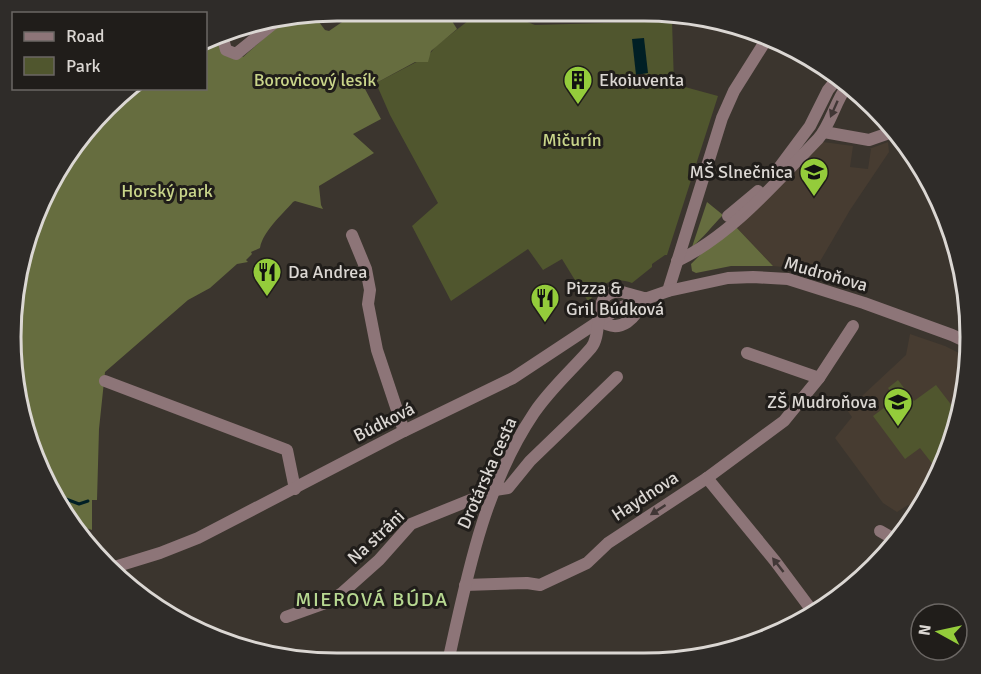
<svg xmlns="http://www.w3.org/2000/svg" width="981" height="674" font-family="Signika,sans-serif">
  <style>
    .built { fill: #473c31 }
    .green { fill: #50562e }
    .forest { fill: #666d3f }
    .water { fill: #001f25 }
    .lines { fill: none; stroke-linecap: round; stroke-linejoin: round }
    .stream { stroke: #001f25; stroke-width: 3 }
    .minor { stroke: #8d7578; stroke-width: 12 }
    .oneway { fill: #413736 }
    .labels { text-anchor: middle; stroke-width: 6; stroke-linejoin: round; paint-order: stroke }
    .park-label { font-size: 18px; fill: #c9d58a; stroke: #201d1a }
    .poi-label { font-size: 18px; fill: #dbd7d3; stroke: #201d1a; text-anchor: start }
    .street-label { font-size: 18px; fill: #dbd7d3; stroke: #201d1a }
    .neighbourhood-label { font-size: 20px; letter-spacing: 1.5px; fill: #b7d891; stroke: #201d1a }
    .rim { fill: none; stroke: #dbd7d3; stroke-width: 3 }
  </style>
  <rect width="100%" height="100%" fill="#3b352e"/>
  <!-- built -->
  <g class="built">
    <polygon points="823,142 853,146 850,167 868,169 871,149 869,149 888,142 889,152 850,210 815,270 773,266 735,226"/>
    <polygon points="910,334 945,346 967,357 946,462 916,506 908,505 897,512 883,503 835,438 852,417 847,410 906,355"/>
  </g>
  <!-- green -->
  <g class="green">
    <path d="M478,13H505L535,25L672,21L674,84L718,96L667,255H665L652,264V267L632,283C612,275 597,285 589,303L562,259L543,270L528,249L451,301L412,226L438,203L390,115L376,83L428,56L436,46Z"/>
    <polygon points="898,380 914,401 936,385 956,411 946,462 938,471 920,448 905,459 873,416 896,399 888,388"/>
  </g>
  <!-- forest -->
  <g class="forest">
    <path d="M358,11L418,12L423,16L429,12L459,13L452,21L457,29L431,51L428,62H415L365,89L381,119L353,134L374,153L319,186L321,205L323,209L295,201L293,202C282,215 263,231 260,248L251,252L252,254L246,260L248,262L237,264L210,288L188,300L105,372L99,429L97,500H92V530L75,524L44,482L17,400L13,295L35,212L91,122L129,89L206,88V43L210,41L235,50L243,57L288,17L313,14L325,30L329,31Z"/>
    <path d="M707,202L723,215C712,226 704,237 692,247Z"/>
    <polygon points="735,226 773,266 731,266 696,273 692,271 691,264 714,241"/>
  </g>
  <!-- water -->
  <polygon class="water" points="644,38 648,73 636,75 632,39"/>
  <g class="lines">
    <!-- stream -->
    <polyline class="stream" points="53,494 79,504 88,501"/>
    <!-- minor -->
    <g class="minor">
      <polyline points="222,35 226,50 236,54 280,18"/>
      <polyline points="824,132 869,140 892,132"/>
      <polyline points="778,169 810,126 828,90 837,79"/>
      <polyline points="728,216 758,191"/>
      <polyline points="352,235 366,269 370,290 368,304 377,350 404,431"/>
      <path d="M677,261C732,235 777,181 818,139C831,124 835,102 847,86"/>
      <polyline points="668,291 722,118 734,91 768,37"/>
      <path d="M599,320C621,336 637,317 645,298"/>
      <polyline points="819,378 853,326"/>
      <polyline points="105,381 287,450 295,489"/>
      <polyline points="707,478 775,561 813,612"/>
      <polyline points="880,531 894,539"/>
      <polyline points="108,569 160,553 198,538 404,431 513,378 619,308 668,291 728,278 753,277 788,279 864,303 952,335 969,343"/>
      <polyline points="465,585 527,583 540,585 587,563 608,543 707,478 784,421 819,378 747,353"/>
      <polyline points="286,617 328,602 342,593 379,560 411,524 495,490 508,488 530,461 617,377"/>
      <path d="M448,662C467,576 484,487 534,413C550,389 572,370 591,348C605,332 589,288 622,292C629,294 637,296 644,298"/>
    </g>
  </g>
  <!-- one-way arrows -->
  <defs><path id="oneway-solid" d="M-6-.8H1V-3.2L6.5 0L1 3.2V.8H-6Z" transform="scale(1.5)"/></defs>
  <g class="oneway">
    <use href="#oneway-solid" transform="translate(834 109) rotate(114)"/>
    <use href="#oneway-solid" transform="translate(658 510) rotate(147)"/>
    <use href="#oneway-solid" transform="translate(778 565) rotate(-128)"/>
  </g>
  <!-- icons -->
  <defs>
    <g id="building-pin" transform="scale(1.5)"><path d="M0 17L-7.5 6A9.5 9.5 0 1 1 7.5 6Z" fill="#94cc3b" stroke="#201d1a"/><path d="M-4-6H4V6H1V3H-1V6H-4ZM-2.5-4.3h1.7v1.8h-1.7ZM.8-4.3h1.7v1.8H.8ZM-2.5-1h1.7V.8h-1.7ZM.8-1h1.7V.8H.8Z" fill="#111"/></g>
    <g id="school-pin" transform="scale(1.5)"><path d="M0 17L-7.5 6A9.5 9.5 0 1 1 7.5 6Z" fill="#94cc3b" stroke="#201d1a"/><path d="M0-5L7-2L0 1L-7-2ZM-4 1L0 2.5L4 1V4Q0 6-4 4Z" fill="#111"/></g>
    <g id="restaurant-pin" transform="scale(1.5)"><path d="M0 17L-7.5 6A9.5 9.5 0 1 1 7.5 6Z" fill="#94cc3b" stroke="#201d1a"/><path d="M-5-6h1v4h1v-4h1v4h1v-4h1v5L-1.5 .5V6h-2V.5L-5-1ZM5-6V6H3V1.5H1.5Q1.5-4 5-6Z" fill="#111"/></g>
  </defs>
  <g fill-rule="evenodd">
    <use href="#building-pin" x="578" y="80"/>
    <use href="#school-pin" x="814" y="172"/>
    <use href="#restaurant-pin" x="267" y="272"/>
    <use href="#restaurant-pin" x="545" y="298"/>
    <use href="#school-pin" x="898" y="402"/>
  </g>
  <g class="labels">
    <!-- park labels -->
    <g class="park-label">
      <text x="315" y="86">Borovicový lesík</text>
      <text x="572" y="146">Mičurín</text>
      <text x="167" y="197">Horský park</text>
    </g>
    <!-- poi labels -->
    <g class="poi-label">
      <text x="599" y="86">Ekoiuventa</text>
      <text x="793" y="178" text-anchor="end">MŠ Slnečnica</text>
      <text x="288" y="278">Da Andrea</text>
      <text x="566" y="294">Pizza &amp;<tspan x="566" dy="21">Gril Búdková</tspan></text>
      <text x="877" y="408" text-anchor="end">ZŠ Mudroňova</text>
    </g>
    <!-- street labels -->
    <g class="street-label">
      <text transform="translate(826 274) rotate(16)" y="6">Mudroňova</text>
      <text transform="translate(384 422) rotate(-27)" y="6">Búdková</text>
      <text transform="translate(487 473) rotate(-66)" y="6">Drotárska cesta</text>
      <text transform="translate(645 496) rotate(-33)" y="6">Haydnova</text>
      <text transform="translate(376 537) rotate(-43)" y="6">Na stráni</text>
    </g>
    <!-- neighbourhood labels -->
    <g class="neighbourhood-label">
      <text x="372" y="606">MIEROVÁ BÚDA</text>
    </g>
  </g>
  <!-- crop -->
  <path d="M0 0H981V674H0ZM337 21H644A316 316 0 0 1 960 337V337A316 316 0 0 1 644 653H337A316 316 0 0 1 21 337V337A316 316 0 0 1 337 21Z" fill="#2f2c29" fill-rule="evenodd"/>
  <path class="rim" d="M337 21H644A316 316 0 0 1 960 337V337A316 316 0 0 1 644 653H337A316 316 0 0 1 21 337V337A316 316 0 0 1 337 21Z"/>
  <!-- legend -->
  <rect x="12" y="12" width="195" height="78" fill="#201d1a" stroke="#6b6764" stroke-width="1.5"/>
  <rect x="24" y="32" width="30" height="9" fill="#8d7578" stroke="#6b6764" stroke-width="1.5"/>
  <text x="66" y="42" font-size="18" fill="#dbd7d3">Road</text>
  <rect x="24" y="57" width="30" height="18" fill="#50562e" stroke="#6b6764" stroke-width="1.5"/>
  <text x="66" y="72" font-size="18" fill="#dbd7d3">Park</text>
  <!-- north arrow -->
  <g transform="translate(939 632) rotate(278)"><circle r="28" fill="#201d1a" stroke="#6b6764" stroke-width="1.5"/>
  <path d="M0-4.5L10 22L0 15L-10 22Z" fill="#94cc3b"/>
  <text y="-9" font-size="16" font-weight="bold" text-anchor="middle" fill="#dbd7d3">N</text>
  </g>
</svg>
